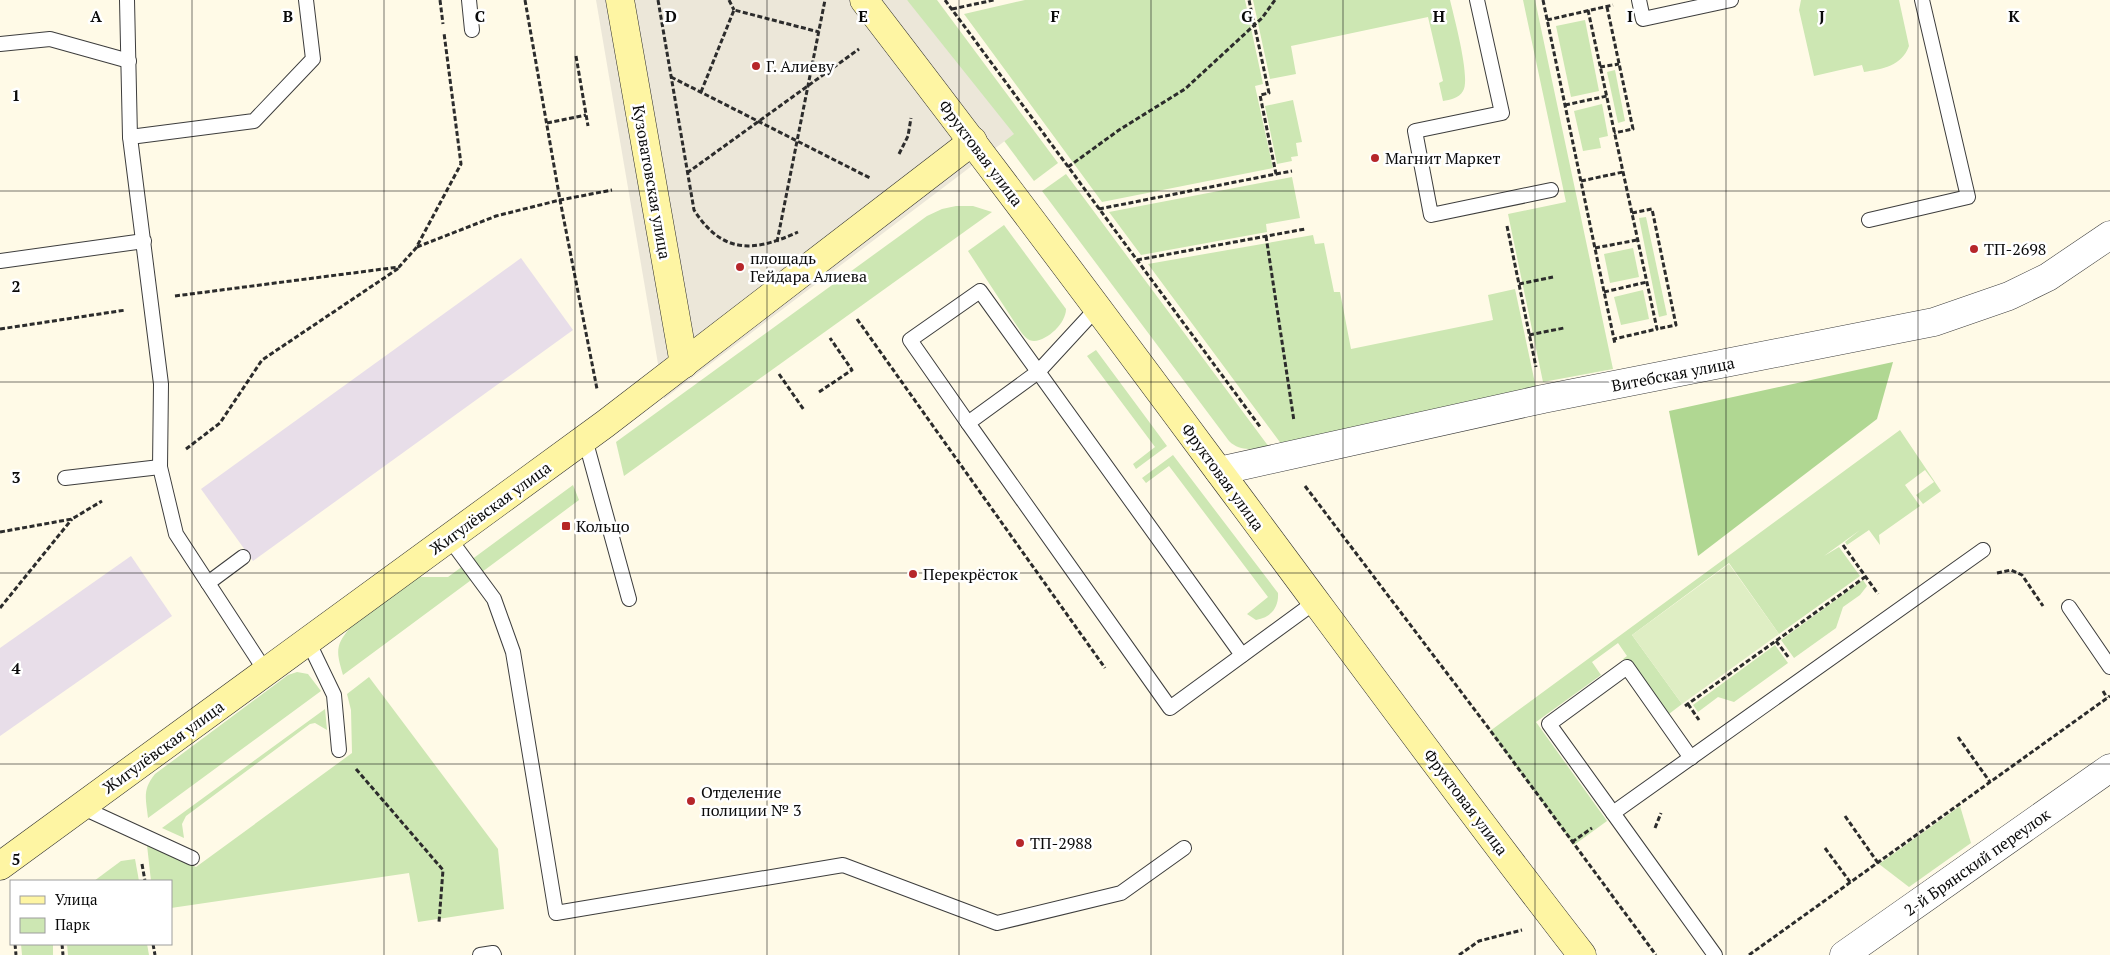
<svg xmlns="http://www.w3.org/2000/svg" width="2110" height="955" font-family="'PT Serif',serif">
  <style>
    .industrial { fill: #e8dee9 }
    .green { fill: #cde7b3 }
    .forest { fill: #b0d792 }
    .pitch { fill: #dfeec4 }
    .plaza { fill: #ece7d9 }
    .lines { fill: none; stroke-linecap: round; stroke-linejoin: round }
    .lane-casing { stroke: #3d3d3d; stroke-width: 16 }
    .street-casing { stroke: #3d3d3d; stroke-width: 29 }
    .secondary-casing { stroke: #2c2c2c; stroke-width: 29 }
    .path { stroke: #2c2c2c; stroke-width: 3; stroke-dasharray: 5 2.5; stroke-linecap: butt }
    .lane { stroke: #fff; stroke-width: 14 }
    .street { stroke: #fff; stroke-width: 28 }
    .secondary { stroke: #fef5a3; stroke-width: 28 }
    .grid { fill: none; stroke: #0a0a0a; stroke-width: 1; stroke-opacity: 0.55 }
    .poi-dot { fill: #b6262a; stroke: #fff; stroke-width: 2 }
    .labels { text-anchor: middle; stroke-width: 5; stroke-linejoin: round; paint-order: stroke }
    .poi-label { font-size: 16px; fill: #0a0a0a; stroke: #fff; text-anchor: start }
    .street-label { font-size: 16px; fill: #0a0a0a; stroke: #fff }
    .grid-label { font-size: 16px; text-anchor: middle; font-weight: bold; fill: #0a0a0a; stroke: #fff; stroke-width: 5; stroke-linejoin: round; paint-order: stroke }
  </style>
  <rect width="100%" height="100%" fill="#fffae7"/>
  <!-- industrial -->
  <g class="industrial">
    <polygon points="521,258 573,330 253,561 201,489"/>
    <polygon points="131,556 172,616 0,736 0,648"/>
  </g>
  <!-- green -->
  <g class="green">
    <polygon points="907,0 937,0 1058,163 1034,181 913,19"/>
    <polygon points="1025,0 1245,0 1263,84 1255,86 1273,168 1102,202 964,14"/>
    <path d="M1253,0H1450C1454,17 1471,79 1463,91C1459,98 1450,100 1443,101L1439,83L1443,81L1428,17L1291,46L1296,74L1270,79Z"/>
    <polygon points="1523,0 1535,0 1613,369 1543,382 1508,214 1566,202"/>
    <path d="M1801,0H1899L1909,46C1902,66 1882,69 1864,72L1862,65L1814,76L1799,10Z"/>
    <polygon points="1585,20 1599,91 1571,97 1556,26"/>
    <polygon points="1615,70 1625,121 1618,123 1607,72"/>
    <polygon points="1293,100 1302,142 1296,143 1298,156 1291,157 1292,161 1277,164 1265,106"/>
    <polygon points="1602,104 1608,136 1599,138 1601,148 1583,151 1574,111"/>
    <path d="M1066,174L1269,447C1255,448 1241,453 1229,441L1042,191Z"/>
    <polygon points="1292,177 1300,218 1266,224 1267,232 1141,255 1109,212"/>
    <polygon points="956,206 973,206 992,212 624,476 616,442 927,216 942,209"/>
    <polygon points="1646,217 1667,315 1659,317 1639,218"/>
    <path d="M1004,225L1066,309C1066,323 1048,340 1034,341C1028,341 1024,336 1021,332L968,251Z"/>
    <polygon points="1313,235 1315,244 1324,243 1334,292 1340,292 1351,349 1493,320 1488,295 1515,289 1536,388 1282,445 1148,264"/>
    <polygon points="1633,248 1639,277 1610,283 1604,254"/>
    <polygon points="1643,290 1649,319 1621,325 1614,297"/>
    <polygon points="1096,350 1167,446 1136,469 1133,464 1155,447 1087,356"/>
    <polygon points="1900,430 1941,491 1923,504 1916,495 1934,482 1925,470 1905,485 1920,506 1879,535 1880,545 1869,530 1847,545 1845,542 1860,530 1824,556 1839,547 1860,576 1779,634 1729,563 1632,635 1682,704 1665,717 1623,659 1627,656 1618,643 1592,662 1601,675 1536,722 1607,821 1574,845 1490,731"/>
    <path d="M1173,455L1278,593C1279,608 1270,618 1256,620L1247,614L1268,597L1169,466L1146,483L1142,478Z"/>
    <path d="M573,485L579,500L343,675C337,654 334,646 350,628L419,577H448Z"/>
    <polygon points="1863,580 1867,586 1860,595 1843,607 1836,628 1794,658 1781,640"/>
    <polygon points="1775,645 1788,663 1734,702 1718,697 1698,712 1693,705"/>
    <path d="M297,672L308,674L321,691L148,818C146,799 142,790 155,774L288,675Z"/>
    <polygon points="369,677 498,849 504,909 418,922 409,873 171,908 171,881 151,881 147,845 196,867 352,753 351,710 347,694"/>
    <polygon points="325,709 327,730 315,723 310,724 186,816 182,824 184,838 162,828"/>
    <polygon points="1960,806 1971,843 1909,887 1879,864"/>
    <polygon points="135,859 139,881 94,881 121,861"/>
    <polygon points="21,944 53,944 53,955 22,955"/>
    <polygon points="67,944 147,944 149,955 68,955"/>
  </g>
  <!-- forest -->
  <polygon class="forest" points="1893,362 1877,419 1698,556 1669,411"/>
  <!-- pitch -->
  <polygon class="pitch" points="1729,564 1779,634 1682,704 1632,635"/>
  <!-- plaza -->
  <polygon class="plaza" points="596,0 907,0 1014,134 664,399"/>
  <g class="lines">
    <!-- lane casing -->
    <g class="lane-casing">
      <g id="lane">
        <polyline points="127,0 130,137 161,384 160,467 176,534 266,672"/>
        <polyline points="469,0 472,30"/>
        <polyline points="1477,0 1502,113 1415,131 1431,215 1551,190"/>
        <polyline points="1639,0 1643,19 1731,0"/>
        <polyline points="0,44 50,39 129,61"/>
        <polyline points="130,137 254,121 313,59 306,0"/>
        <polyline points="1869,220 1968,197 1922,0"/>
        <polyline points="0,261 144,241"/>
        <polyline points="1097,308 1038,372 968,423 1170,708 1315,602"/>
        <polyline points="968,423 910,340 980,291 1242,655"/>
        <polyline points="585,439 629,599"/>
        <polyline points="65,478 160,467"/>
        <polyline points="449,538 494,599 513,652 556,913 843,865 997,923 1121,893 1184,848"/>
        <polyline points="208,583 243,557"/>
        <polyline points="2069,607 2110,667"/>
        <polyline points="308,641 334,695 339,750"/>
        <polyline points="81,807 192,858"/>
        <polyline points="1613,813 1549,724 1627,667 1691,758"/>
        <polyline points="480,955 493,953 494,955"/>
        <polyline points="1715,955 1613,813 1983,550"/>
      </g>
    </g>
    <!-- street casing -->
    <g class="street-casing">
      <g id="street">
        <polyline points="1219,471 1543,399 1934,322 2009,296 2048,277 2110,235"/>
        <polyline points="1844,955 2110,768"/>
      </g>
    </g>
    <!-- secondary casing -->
    <g class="secondary-casing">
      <g id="secondary">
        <polyline points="620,0 684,364"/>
        <path d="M864,0C983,155 1101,312 1218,470C1339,632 1458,796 1582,955"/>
        <polyline points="0,866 605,424 973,141"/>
      </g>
    </g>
    <!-- path -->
    <g class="path">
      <polyline points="440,0 443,24"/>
      <polyline points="525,0 560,200 597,389"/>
      <path d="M658,0L694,210C723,255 754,252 798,232"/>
      <polyline points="729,0 734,10"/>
      <polyline points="945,0 1261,428"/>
      <polyline points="1543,0 1615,344"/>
      <polyline points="1607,7 1633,129 1614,133"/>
      <polyline points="952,9 994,0"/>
      <polyline points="1588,10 1657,329 1614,339"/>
      <polyline points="1547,20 1613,5"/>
      <polyline points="576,56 588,126"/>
      <polyline points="1600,67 1619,64"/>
      <polyline points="671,77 870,178"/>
      <polyline points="701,92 734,10 819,32"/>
      <polyline points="1565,105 1607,96"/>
      <polyline points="547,123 586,115"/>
      <polyline points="899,154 908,136 911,118"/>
      <polyline points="1068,167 1119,130 1185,89 1262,18 1275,0"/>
      <polyline points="687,173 859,49"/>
      <polyline points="1276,174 1292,171"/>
      <polyline points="1581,181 1623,172"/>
      <polyline points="1099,209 1276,174 1260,95 1269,93 1249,0"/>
      <polyline points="1632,213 1652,209 1676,325 1657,329"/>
      <polyline points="1507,226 1536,367"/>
      <polyline points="1266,236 1294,421"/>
      <polyline points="777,242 825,0"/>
      <polyline points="417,247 496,216 560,200 612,190"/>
      <polyline points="1595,248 1637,240"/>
      <polyline points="1137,260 1305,229"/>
      <polyline points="1519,284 1553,277"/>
      <polyline points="1604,292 1647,282"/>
      <polyline points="175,296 399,267 416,248 461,164 444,33"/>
      <polyline points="857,319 1105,668"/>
      <polyline points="0,329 126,310"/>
      <polyline points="1529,335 1564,328"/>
      <polyline points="779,374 804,410"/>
      <polyline points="819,392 852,370 830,338"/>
      <polyline points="186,449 220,423 262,360 399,268"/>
      <polyline points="1305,486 1487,726 1656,955"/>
      <polyline points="0,532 72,519 102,501"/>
      <polyline points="1843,545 1878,594"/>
      <polyline points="1997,573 2011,570 2022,575 2043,606"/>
      <polyline points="0,608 72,519"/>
      <polyline points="1776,641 1789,658"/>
      <polyline points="2103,691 2107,698"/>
      <polyline points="1688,704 1699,720"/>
      <polyline points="1685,706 1865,577"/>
      <polyline points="1958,737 1990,782"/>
      <polyline points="356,769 443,870 439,922"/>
      <polyline points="1845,816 1878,863"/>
      <polyline points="1655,828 1661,813"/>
      <polyline points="1572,842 1592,828"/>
      <polyline points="1825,848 1850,882"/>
      <polyline points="142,864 145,881"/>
      <polyline points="15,944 16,955"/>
      <polyline points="62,944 63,955"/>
      <polyline points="153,944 155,955"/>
      <polyline points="1459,955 1479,941 1522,930"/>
      <polyline points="1749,955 2110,696"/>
    </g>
    <!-- lane -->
    <use href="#lane" class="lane"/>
    <!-- street -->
    <use href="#street" class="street"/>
    <!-- secondary -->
    <use href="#secondary" class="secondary"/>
  </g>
  <!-- grid -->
  <path class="grid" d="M192,0V955M384,0V955M575,0V955M767,0V955M959,0V955M1151,0V955M1343,0V955M1535,0V955M1726,0V955M1918,0V955M0,191H2110M0,382H2110M0,573H2110M0,764H2110"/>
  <!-- markers -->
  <g class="poi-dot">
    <circle cx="756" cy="66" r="5"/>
    <circle cx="1375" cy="158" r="5"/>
    <circle cx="1974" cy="249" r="5"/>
    <circle cx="740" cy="267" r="5"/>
    <rect x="561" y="521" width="10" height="10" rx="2.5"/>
    <circle cx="913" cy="574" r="5"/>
    <circle cx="691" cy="801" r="5"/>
    <circle cx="1020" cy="843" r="5"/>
  </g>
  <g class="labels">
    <!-- poi labels -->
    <g class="poi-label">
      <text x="766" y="72">Г. Алиеву</text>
      <text x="1385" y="164">Магнит Маркет</text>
      <text x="1984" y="255">ТП-2698</text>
      <text x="750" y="264">площадь<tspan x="750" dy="18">Гейдара Алиева</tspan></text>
      <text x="576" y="532">Кольцо</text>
      <text x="923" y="580">Перекрёсток</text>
      <text x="701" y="798">Отделение<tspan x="701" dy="18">полиции № 3</tspan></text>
      <text x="1030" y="849">ТП-2988</text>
    </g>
    <!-- street labels -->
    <g class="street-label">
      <text transform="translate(981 153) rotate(53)" y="6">Фруктовая улица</text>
      <text transform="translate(652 182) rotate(80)" y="6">Кузоватовская улица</text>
      <text transform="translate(1673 374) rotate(-11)" y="6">Витебская улица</text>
      <text transform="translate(1223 477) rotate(54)" y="6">Фруктовая улица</text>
      <text transform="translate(490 508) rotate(-36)" y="6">Жигулёвская улица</text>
      <text transform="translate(163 747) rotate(-36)" y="6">Жигулёвская улица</text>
      <text transform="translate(1466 802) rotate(53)" y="6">Фруктовая улица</text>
      <text transform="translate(1977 862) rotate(-35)" y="6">2-й Брянский переулок</text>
    </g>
  </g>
  <g class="grid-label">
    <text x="96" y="22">A</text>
    <text x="288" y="22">B</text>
    <text x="480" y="22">C</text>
    <text x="671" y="22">D</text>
    <text x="863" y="22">E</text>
    <text x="1055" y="22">F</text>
    <text x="1247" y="22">G</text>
    <text x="1439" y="22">H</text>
    <text x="1630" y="22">I</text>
    <text x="1822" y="22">J</text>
    <text x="2014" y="22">K</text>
    <text x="16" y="101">1</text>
    <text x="16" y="292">2</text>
    <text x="16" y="483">3</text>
    <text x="16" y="674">4</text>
    <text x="16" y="865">5</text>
  </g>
  <!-- legend -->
  <rect x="10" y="880" width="162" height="65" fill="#ffffff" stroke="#9d9d9d"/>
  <rect x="20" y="896" width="25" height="8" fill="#fef5a3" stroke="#9d9d9d"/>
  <text x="55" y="905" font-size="15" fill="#0a0a0a">Улица</text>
  <rect x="20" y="918" width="25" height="15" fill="#cde7b3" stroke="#9d9d9d"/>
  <text x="55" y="930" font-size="15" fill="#0a0a0a">Парк</text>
</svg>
